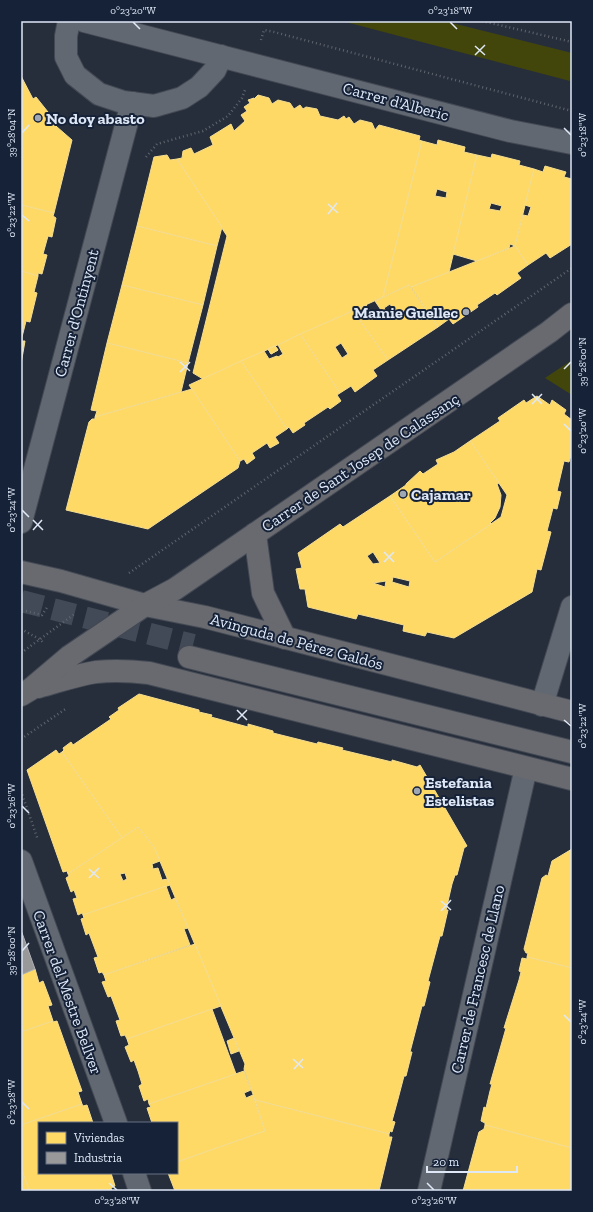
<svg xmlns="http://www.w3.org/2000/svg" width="593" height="1212" font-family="'Zilla Slab',serif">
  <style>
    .green { fill: #42460b }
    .homes { fill: #ffd966; stroke: #f5de92; fill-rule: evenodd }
    .industry { fill: #999; stroke: #aeb1b5 }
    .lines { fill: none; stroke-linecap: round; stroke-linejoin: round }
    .major-tunnel { stroke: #434a57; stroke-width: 22; stroke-dasharray: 22 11; stroke-linecap: butt }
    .minor-casing { stroke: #434954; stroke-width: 24 }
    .major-casing { stroke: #434954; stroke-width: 24 }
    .path { stroke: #5f656e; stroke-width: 2.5; stroke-dasharray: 1 3; stroke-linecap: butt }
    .minor { stroke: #626871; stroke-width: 22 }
    .major { stroke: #686a6f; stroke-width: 22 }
    .ticks { fill: none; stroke: #dfe8f7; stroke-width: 1.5 }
    .poi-dot { fill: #9fa7b5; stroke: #162238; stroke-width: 1.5 }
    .labels { text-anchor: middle; stroke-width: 4; stroke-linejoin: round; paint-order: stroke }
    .street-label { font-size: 16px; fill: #dfe8f7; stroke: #162238 }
    .poi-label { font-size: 16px; font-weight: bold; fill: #dfe8f7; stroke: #162238; text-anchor: start }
    .neatline { fill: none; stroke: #dfe8f7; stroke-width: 1.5 }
    .ticks-label { font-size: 10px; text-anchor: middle; fill: #dfe8f7 }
  </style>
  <rect width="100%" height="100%" fill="#272e3b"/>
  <!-- green -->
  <g class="green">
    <polygon points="342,21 444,21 572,53 572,74 570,81"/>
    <polygon points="572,360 572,395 545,378"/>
  </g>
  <!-- homes -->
  <g class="homes">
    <polygon points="21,76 33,99 36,97 52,117 49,120 72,140 54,213 21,205"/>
    <polygon points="258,95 269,98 272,104 278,100 290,103 294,109 300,105 303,109 306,107 317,109 320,116 338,120 344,116 346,119 349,117 354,124 360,120 372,123 375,130 379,125 420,136 419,140 422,141 383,297 203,379 193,373 227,236 177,159 182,158 183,151 191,148 194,154 213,145 210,137 231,124 234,131 245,121 241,115 247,111 244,107 250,103 248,100 254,98 254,99"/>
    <path d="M438,140L465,147L464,152L477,155L449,272L411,287L409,285L383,297L422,141L437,145ZM437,189L447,192L446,198L435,196Z"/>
    <path d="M492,154L520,161L519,165L534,169L515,246L510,244L509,248L477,261L453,254L477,155L491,158ZM491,203L502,206L500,211L489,209Z"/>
    <polygon points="167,155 170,160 177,159 222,227 217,246 137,226 154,157"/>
    <polygon points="545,166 566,172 564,177 572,179 572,244 550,258 546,253 528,265 515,246 523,215 528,216 531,207 525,205 534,169 543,172"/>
    <polygon points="21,205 54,213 53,216 56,218 52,237 48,236 43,254 47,255 42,274 38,273 38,276 21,271"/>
    <polygon points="137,226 217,246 203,305 122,285"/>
    <polygon points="515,246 528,265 517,273 521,278 497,295 495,293 477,305 478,307 453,324 449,319 438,327 411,287"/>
    <polygon points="21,271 38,276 34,292 37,293 30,322 26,321 22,337 21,336"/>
    <polygon points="122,285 203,305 188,363 107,343"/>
    <path d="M409,285L438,327L388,360L353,311L366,305L373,315L381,310L375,301ZM390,304L393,309L387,312L384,308Z"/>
    <path d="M353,311L388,360L373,370L377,376L355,392L351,386L340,393L300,334ZM341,343L348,354L342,358L335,347Z"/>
    <polygon points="300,334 340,393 337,395 341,401 330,409 328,407 304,423 305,425 293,433 289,427 287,429 241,361 264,351 269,359 277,356 278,357 283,354 278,345"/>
    <polygon points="21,336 22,337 22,341 25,341 21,364"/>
    <polygon points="107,343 188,363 181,392 95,417 97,411 91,410"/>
    <polygon points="275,346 278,350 271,354 268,349"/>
    <polygon points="275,346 278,350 271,354 268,349"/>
    <polygon points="241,361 287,429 275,437 279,443 270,448 267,443 252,453 255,458 247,464 244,459 240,461 189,385"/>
    <polygon points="192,389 240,461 238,468 148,529 66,510 89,422 92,419 95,419 95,417"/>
    <path d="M537,396L550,405L552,400L566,410L564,414L572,420V452L569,462L564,461L557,491L561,492L557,509L553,508L547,531L551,532L541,570L537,569L532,592L454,638L427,632L425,636L403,631L404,625L358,614L356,619L308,607L305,589H300L296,569L302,568L298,553L340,524L343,527L390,496L435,562L501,517L507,495L470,441L500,421L498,418L524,400L526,403ZM373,552L380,563L373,564L367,556ZM393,577L410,581L409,587L392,582ZM386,581L385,587L373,583Z"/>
    <polygon points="470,441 499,483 497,484 501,495 500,507 495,518 490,523 491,524 435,562 390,496 406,485 406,484 420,471 423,474 438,464 436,460 454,452"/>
    <polygon points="139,694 199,710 199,712 212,715 211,717 248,727 248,724 273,731 273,733 317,744 318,742 343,748 342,750 392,762 392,760 417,767 420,765 467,846 464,848 457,875 455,875 452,884 446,910 448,910 442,936 440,936 428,981 430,982 424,1006 422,1006 410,1052 412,1052 406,1076 404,1076 398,1099 392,1121 395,1122 392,1132 390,1131 389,1134 255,1100 244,1069 245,1064 154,847 138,827 122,838 62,752 64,750 63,748 71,742 73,745 111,719 109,717 119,710 118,708"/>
    <polygon points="56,750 59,754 62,752 122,838 68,874 67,871 63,872 27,770"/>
    <path d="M138,827L154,847L160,861L152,864L153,869L158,868L162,880L168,879L170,885L83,915L82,913L78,915L73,899L77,898L74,890L71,892L66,878L69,876L68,874ZM125,873L127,879L123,881L120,874Z"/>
    <polygon points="572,849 572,968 527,957 528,953 526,953 524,949 542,878 546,875 548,876 552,861"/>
    <polygon points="166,886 171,900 175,898 188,928 184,929 190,945 104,975 102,972 99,973 94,958 98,957 89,933 86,935 81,919 84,918 83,915"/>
    <polygon points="195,944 221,1006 127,1039 125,1035 121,1036 116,1021 120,1020 111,996 108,997 102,982 106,981 104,975"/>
    <polygon points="527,957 572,968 572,1148 485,1125 485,1123 481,1121 484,1107 486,1108 490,1091 492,1084 490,1084 506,1028 504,1028 519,980 521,972 519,971 522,958 527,959"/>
    <polygon points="35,969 39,983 43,981 52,1005 48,1006 53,1021 21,1032 21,975"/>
    <polygon points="212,1009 236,1074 149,1104 148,1099 144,1101 139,1086 142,1084 138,1071 134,1060 131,1062 125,1047 129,1045 127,1039"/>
    <polygon points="53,1021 53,1022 57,1021 82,1091 78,1092 82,1104 21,1125 21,1032"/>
    <polygon points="234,1038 239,1051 231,1054 227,1041"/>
    <polygon points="244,1071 251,1090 244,1093 246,1098 253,1095 265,1131 177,1162 177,1123 156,1123 156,1122 152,1123 147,1108 151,1107 149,1104"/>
    <polygon points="255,1100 389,1134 389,1137 392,1137 379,1191 175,1191 168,1173 177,1173 177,1162 265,1131"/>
    <polygon points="82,1104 83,1106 87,1105 93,1123 39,1123 39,1173 111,1173 115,1186 111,1188 112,1191 29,1191 21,1168 21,1125"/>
    <polygon points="485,1125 572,1148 572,1191 463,1191 479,1132 484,1129"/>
    <polygon points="21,1168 26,1181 29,1191 21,1191"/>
  </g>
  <!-- industry -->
  <polygon class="industry" points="21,930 35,969 21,975"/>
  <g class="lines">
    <!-- major-tunnel -->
    <polyline class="major-tunnel" points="21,601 193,645"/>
    <!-- minor casing -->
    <g class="minor-casing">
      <g id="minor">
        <polyline points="69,21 66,36 66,57 75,75 99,94 123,102 154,106 182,98 199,87 215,70 221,56"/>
        <polyline points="84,21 510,131 572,143"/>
        <polyline points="21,522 132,103"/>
        <polyline points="542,705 572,607"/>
        <polyline points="21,861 116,1123"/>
        <polyline points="134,1173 140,1191"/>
        <polyline points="429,1191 526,768"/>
      </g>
    </g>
    <!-- major casing -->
    <g class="major-casing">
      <g id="major">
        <polyline points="255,534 263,593 285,638"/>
        <polyline points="21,572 61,581 145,605 205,617 572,712"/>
        <polyline points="189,657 572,752"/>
        <path d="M38,687C57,682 76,675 96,672C114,670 132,671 149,673L572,779"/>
        <polyline points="21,695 31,689 70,656 145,605 175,589 549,332 572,314"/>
      </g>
    </g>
    <!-- path -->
    <g class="path">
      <polyline points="482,21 572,42"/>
      <polyline points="261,40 264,30 274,32 572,111"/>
      <polyline points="146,157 157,144 203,131 228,116 242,98 245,90"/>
      <polyline points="129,573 572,268"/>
      <polyline points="26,611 42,615 48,606"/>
      <polyline points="21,629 41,640 44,644"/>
      <polyline points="21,653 76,613"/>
      <polyline points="21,739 67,708"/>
      <polyline points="21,791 38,840"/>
    </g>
    <!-- minor -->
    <use href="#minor" class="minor"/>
    <!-- major -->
    <use href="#major" class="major"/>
  </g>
  <!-- ticks -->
  <path class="ticks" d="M133,22L140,29M450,22L457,29M475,46L485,55M475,55L485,45M564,128L571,135M22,133L29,125M328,204L338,213M328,214L337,203M22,215L29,221M180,362L190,371M564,369L571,362M180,372L190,362M532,394L542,404M532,404L542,394M564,424L571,431M22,510L29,517M33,520L43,530M33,530L42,520M384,552L394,562M384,562L394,552M237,710L247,720M237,720L247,710M564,720L571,726M22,806L29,813M89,869L99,878M89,878L99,868M441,901L451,910M441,911L451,900M22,951L29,943M564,1015L571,1022M293,1059L303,1068M294,1069L303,1059M22,1102L29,1109M109,1183L117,1190M427,1183L434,1190"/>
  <!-- markers -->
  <g class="poi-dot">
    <circle cx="38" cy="118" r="4"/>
    <circle cx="466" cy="312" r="4"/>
    <circle cx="403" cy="494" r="4"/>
    <circle cx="417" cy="791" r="4"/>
  </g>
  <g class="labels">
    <!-- street labels -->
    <g class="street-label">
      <text transform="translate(396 101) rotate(15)" y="6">Carrer d'Alberic</text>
      <text transform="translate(76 313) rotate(-75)" y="6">Carrer d'Ontinyent</text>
      <text transform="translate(360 462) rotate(-34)" y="6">Carrer de Sant Josep de Calassanç</text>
      <text transform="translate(297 641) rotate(15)" y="6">Avinguda de Pérez Galdós</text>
      <text transform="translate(477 979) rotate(-77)" y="6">Carrer de Francesc de Llano</text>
      <text transform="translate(68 992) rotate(70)" y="6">Carrer del Mestre Bellver</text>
    </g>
    <!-- poi labels -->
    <g class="poi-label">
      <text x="46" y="124">No doy abasto</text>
      <text x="458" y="318" text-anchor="end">Mamie Guellec</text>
      <text x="411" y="500">Cajamar</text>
      <text x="425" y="788">Estefania<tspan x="425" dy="18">Estelistas</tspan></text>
    </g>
  </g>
  <!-- border -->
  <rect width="593" height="1212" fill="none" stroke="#162238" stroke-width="44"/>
  <!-- legend -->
  <rect x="38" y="1122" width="140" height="52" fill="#162238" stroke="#667184"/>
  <rect x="46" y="1132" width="20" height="12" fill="#ffd966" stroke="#667184"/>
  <text x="74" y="1142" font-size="12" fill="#dfe8f7">Viviendas</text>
  <rect x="46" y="1152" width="20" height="12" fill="#999999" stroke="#667184"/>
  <text x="74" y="1162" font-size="12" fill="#dfe8f7">Industria</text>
  <!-- scale -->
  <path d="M427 1166v6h90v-6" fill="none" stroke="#dfe8f7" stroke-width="2"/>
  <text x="433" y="1166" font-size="12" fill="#dfe8f7" stroke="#162238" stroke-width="3" paint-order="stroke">20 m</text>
  <rect x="22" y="22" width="549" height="1168" class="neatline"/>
  <g class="ticks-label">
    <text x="133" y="14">0°23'20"W</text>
    <text x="450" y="14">0°23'18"W</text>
    <text transform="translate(11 133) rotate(-90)" y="4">39°28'04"N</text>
    <text transform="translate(582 135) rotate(-90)" y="4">0°23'18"W</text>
    <text transform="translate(11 215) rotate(-90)" y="4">0°23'22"W</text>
    <text transform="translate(582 362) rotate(-90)" y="4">39°28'00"N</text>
    <text transform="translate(582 431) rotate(-90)" y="4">0°23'20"W</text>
    <text transform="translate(11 510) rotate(-90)" y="4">0°23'24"W</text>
    <text transform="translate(582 726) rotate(-90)" y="4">0°23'22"W</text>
    <text transform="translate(11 806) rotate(-90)" y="4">0°23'26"W</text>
    <text transform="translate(11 951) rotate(-90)" y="4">39°28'00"N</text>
    <text transform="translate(582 1022) rotate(-90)" y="4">0°23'24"W</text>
    <text transform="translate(11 1102) rotate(-90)" y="4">0°23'28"W</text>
    <text x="117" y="1204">0°23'28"W</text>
    <text x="434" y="1204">0°23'26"W</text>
  </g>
</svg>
